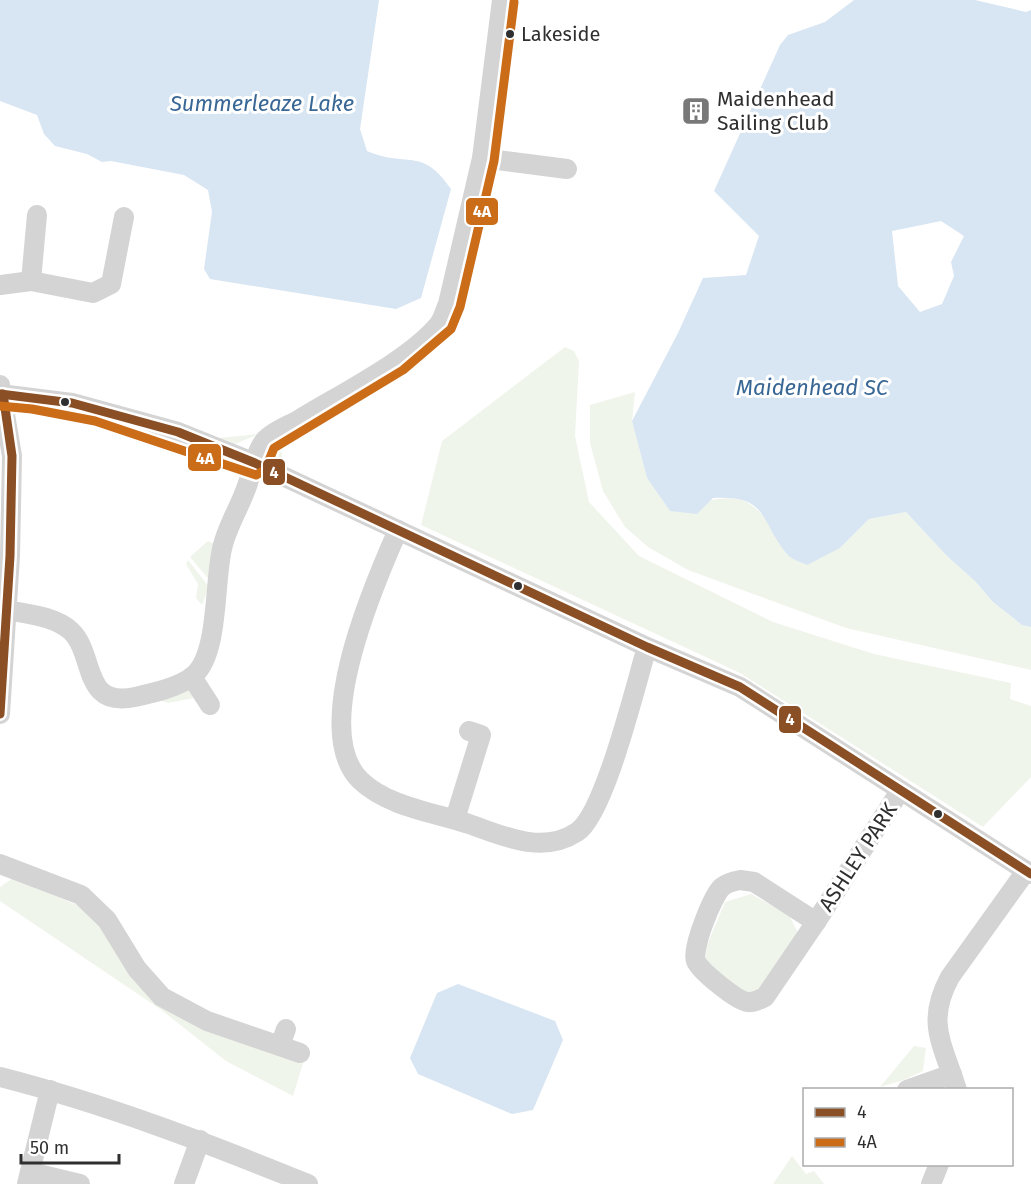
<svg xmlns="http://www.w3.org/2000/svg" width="1031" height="1184" font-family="'Fira Sans',sans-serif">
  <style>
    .green { fill: #f0f5ec }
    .water { fill: #d8e5f2; fill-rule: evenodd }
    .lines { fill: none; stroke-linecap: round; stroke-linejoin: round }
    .minor { stroke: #d4d4d4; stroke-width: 20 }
    .bus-1-casing { stroke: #fff; stroke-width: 14 }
    .bus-2-casing { stroke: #fff; stroke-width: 14 }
    .bus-1 { stroke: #8a4f25; stroke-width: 9 }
    .bus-2 { stroke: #ca6c18; stroke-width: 9 }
    .bus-dot { fill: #2f2f2f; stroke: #fff; stroke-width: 2 }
    .labels { text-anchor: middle; stroke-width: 6; stroke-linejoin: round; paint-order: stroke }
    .bus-label { font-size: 20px; fill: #2f2f2f; stroke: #fff; text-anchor: start }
    .poi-label { font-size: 21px; fill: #2f2f2f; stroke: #fff; text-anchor: start }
    .street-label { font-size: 21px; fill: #2f2f2f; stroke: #fff }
    .water-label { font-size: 22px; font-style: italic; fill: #396795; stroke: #fff }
    .line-badge { stroke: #fff; stroke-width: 2 }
    .badge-label { font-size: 16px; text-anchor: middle; font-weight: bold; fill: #fff }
  </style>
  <rect width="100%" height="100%" fill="#fff"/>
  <!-- green -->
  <g class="green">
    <polygon points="565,347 574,351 579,361 575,436 589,502 639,556 773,622 874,654 1011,683 1010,699 1031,706 1031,777 983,827 740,673 421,525 442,441"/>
    <path d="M635,392L632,421L647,478L670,511C739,491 752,487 787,555L840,548L869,519L906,512L947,556L975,581L993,602L1022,625L1031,627V670L846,628L688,570L648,547L625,527L603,491L590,443V405Z"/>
    <polygon points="259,434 235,444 219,438"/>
    <polygon points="280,438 283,463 276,462 270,454 275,446 271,451 272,444"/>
    <polygon points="208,541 217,545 211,582 190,557"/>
    <polygon points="188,560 209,587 202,605 196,598 198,584 186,564"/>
    <polygon points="187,683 194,698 168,703 150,697"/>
    <polygon points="13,878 91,911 131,975 304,1060 293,1096 226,1061 160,1009 0,901 0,887"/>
    <polygon points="751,894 789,915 798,933 761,989 747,994 710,969 704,952 725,902"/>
    <polygon points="914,1046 926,1048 923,1071 904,1080 880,1087"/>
    <polygon points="792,1156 806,1174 814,1171 824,1184 773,1184"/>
  </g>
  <!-- water -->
  <g class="water">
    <path d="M0,0H379L360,129L367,151C406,168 422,146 451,189L421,298L396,309L210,279L204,269L212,212L208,190L184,175L111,161L102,162L87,154L55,146L44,134L37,115L0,101Z"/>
    <path d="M854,0H975L1026,12L1031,10V627L1022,625L993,602L975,581L947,556L906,512L869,519L840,548L807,565C801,562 790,559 786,553C759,519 768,495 713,498L697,514L670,511L647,478L632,421L678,333L703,278L746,275L759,236L714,191L780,45L788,35L825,22ZM941,221L964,236L951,262L954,276L942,304L920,312L898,286L892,231Z"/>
    <polygon points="458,984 555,1021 563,1040 533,1110 512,1114 418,1074 410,1058 437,993"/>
  </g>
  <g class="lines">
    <!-- minor -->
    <g class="minor">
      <polyline points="482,158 567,169"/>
      <polyline points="31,281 37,215"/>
      <polyline points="0,285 31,281 93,293 111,284 124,217"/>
      <polyline points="0,385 12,456 10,556 0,714"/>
      <polyline points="0,394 72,403 178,432 255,463 647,647 740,687 1031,874"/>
      <path d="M398,530C374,584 310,730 360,780C388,807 433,812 469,824C504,836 542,855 577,832C605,814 636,683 647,647"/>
      <path d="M7,610C27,614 55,616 71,631C96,655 81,708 135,697C153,693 180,687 194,675C219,653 214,583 222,549C226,528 240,507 247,486C252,472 256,451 265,440C273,431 290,425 300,419C339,395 411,359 439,324C443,319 445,310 448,304L482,158L502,0"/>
      <polyline points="192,677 210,705"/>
      <polyline points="455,819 481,735 469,731"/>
      <polyline points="0,864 81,895 107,920 137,969 162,997 207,1021 300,1053"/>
      <path d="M740,880L754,882L816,922L765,997C759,1000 753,1003 747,1002C736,1000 700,971 696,961C691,949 713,895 722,887C727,883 734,881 740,880Z"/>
      <polyline points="816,922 900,791"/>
      <polyline points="280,1046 286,1029"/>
      <path d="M0,1077C106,1104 207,1143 308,1184"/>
      <polyline points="907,1090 952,1074"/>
      <path d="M957,1090C943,1044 925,1023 950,977L1026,871"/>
      <polyline points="30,1172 80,1184"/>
      <polyline points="27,1184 50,1090"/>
      <polyline points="184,1184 200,1140"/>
      <polyline points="931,1184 939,1164"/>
    </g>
    <!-- bus-1 casing -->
    <g class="bus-1-casing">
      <g id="bus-1">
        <polyline points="0,394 72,403 178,432 255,463 647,647 740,687 1031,874"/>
        <polyline points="0,714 10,556 12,456 3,394"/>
      </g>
    </g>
    <!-- bus-2 casing -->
    <g class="bus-2-casing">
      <polyline id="bus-2" points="0,406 32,409 95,421 256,475 265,470 274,448 403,370 451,329 460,307 494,161 514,2"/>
    </g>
    <!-- bus-1 -->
    <use href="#bus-1" class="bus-1"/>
    <!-- bus-2 -->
    <use href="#bus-2" class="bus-2"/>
  </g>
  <!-- icons -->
  <defs>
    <g id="building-square" transform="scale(1.5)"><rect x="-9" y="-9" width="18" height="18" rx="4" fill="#787878" stroke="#fff"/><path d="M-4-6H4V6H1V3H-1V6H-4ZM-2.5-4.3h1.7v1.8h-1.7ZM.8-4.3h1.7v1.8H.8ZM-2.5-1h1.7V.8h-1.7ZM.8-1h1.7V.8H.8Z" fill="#fff"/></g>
  </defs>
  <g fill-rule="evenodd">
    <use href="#building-square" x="696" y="111"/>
  </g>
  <!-- markers -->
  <g class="bus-dot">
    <circle cx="510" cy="34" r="5"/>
    <circle cx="65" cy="402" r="5"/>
    <circle cx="518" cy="586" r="5"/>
    <circle cx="938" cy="814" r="5"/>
  </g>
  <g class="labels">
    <!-- bus labels -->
    <g class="bus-label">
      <text x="521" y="41">Lakeside</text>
    </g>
    <!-- poi labels -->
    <g class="poi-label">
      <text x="717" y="106">Maidenhead<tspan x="717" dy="24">Sailing Club</tspan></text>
    </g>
    <!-- street labels -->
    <g class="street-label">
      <text transform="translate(858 857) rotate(-57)" y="7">ASHLEY PARK</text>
    </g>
    <!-- water labels -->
    <g class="water-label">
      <text x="262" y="111">Summerleaze Lake</text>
      <text x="812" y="395">Maidenhead SC</text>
    </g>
  </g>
  <g class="line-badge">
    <rect x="465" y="197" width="34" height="29" rx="6" fill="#ca6c18"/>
    <rect x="187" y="443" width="35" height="29" rx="6" fill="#ca6c18"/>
    <rect x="262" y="458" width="24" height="28" rx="6" fill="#8a4f25"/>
    <rect x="778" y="705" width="24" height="29" rx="6" fill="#8a4f25"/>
  </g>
  <g class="badge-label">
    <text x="482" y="217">4A</text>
    <text x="205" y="464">4A</text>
    <text x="274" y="478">4</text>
    <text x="790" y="725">4</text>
  </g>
  <!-- legend -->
  <rect x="803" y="1088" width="210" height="78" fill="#ffffff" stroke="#acacac" stroke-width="1.5"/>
  <rect x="815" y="1108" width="30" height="9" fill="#8a4f25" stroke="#acacac" stroke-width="1.5"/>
  <text x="857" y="1118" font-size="18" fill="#2f2f2f">4</text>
  <rect x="815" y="1138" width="30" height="9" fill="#ca6c18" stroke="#acacac" stroke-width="1.5"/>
  <text x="857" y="1148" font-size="18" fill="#2f2f2f">4A</text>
  <!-- scale -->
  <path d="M21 1154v9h98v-9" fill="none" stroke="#2f2f2f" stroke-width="3"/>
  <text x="30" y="1154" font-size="18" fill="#2f2f2f" stroke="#ffffff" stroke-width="4.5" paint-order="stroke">50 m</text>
</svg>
